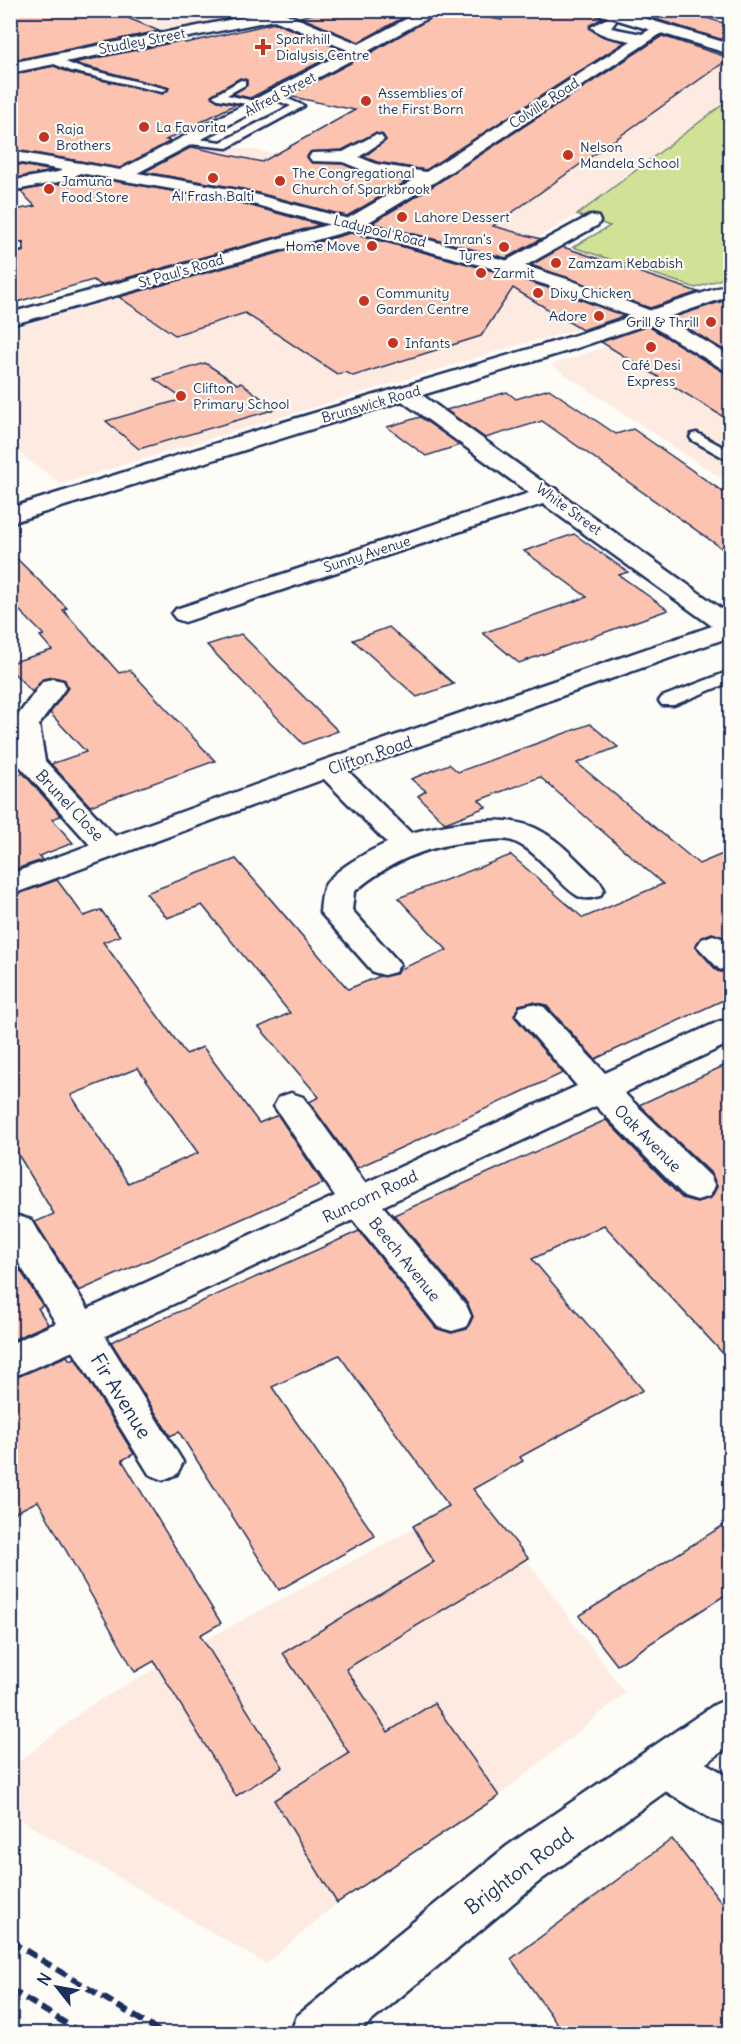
<svg xmlns="http://www.w3.org/2000/svg" width="741" height="2044" font-family="Delius,sans-serif">
  <style>
    .built { fill: #fdebe2 }
    .green { fill: #d0e296; stroke: #76887a; stroke-width: 1.5 }
    .building { fill: #fcc4b0; stroke: #1b2f5e; stroke-width: 1.5; fill-rule: evenodd }
    .lines { fill: none; stroke-linecap: round; stroke-linejoin: round }
    .lane-casing { stroke: #1b2f5e; stroke-width: 5 }
    .street-casing { stroke: #1b2f5e; stroke-width: 5 }
    .secondary-casing { stroke: #1b2f5e; stroke-width: 5 }
    .lane { fill: #fdfcf7; fill-rule: evenodd }
    .street { fill: #fdfcf7; fill-rule: evenodd }
    .secondary { fill: #fdfcf7; fill-rule: evenodd }
    .rail { stroke: #1b2f5e; stroke-width: 6; stroke-dasharray: 12 6; stroke-linecap: butt }
    .poi-dot { fill: #c8321e; stroke: #fdfcf7; stroke-width: 2 }
    .labels { text-anchor: middle; stroke-width: 4.5; stroke-linejoin: round; paint-order: stroke }
    .far-poi-label { font-size: 14px; fill: #1b2f5e; stroke: #fdfcf7; text-anchor: start }
    .far-street-label { font-size: 14px; fill: #1b2f5e; stroke: #fdfcf7 }
    .street-label { font-size: 16px; fill: #1b2f5e; stroke: #fdfcf7 }
    .near-street-label { font-size: 20px; fill: #1b2f5e; stroke: #fdfcf7 }
  </style>
  <rect width="100%" height="100%" fill="#fdfcf7"/>
  <filter id="ink" filterUnits="userSpaceOnUse"><feTurbulence type="fractalNoise" baseFrequency=".0167" numOctaves="2"/><feDisplacementMap in="SourceGraphic" scale="12" xChannelSelector="R" yChannelSelector="G"/><feConvolveMatrix kernelMatrix="1 2 1 2 8 2 1 2 1" color-interpolation-filters="sRGB"/></filter>
  <g filter="url(#ink)">
    <!-- built -->
    <g class="built">
      <polygon points="11,11 243,10 245,11 244,17 11,63"/>
      <polygon points="660,37 730,58 730,99 577,215 504,257 360,217 149,170 205,142 302,158 435,184"/>
      <polygon points="351,232 377,236 518,275 573,247 696,288 627,317 519,345 61,484 11,447 10,329 333,235"/>
      <polygon points="654,331 730,375 730,484 551,365"/>
      <polygon points="478,1494 625,1693 499,1796 337,1903 266,1964 11,1814 11,1768 91,1705 203,1641"/>
    </g>
    <!-- green -->
    <polygon class="green" points="730,99 730,276 696,288 573,247 610,226 577,215"/>
    <!-- building -->
    <g class="building">
      <polygon points="10,10 109,10 159,31 10,61"/>
      <polygon points="330,10 417,10 359,42 300,17"/>
      <polygon points="444,10 502,20 503,10 591,10 594,15 603,18 590,25 590,29 604,37 625,42 426,170 377,162 364,157 386,140 383,135 375,133 342,150 310,152 307,157 312,163 343,164 367,174 406,182 347,216 243,189 144,172 192,147 262,162 355,110 288,96 362,57 368,56 372,52"/>
      <polygon points="626,10 680,10 730,25 730,42"/>
      <polygon points="275,23 343,50 250,98 233,94 247,85 247,80 240,78 211,95 218,101 236,104 166,140 171,141 120,168 10,149 10,75 54,66 70,73 163,94 169,88 73,63 181,41 186,43"/>
      <polygon points="662,36 730,58 493,226 541,239 506,258 372,223 436,184"/>
      <polygon points="10,163 53,171 10,179"/>
      <polygon points="80,175 241,203 320,225 101,285 93,280 10,304 10,255 24,250 23,242 10,243 10,211 35,206 20,191 69,182"/>
      <polygon points="351,233 501,273 555,290 624,316 582,330 513,288 481,336 353,376 346,372 337,374 245,313 175,335 119,297"/>
      <polygon points="563,247 698,292 650,308 531,265"/>
      <polygon points="723,301 730,303 730,354 671,318"/>
      <polygon points="648,326 722,371 730,373 730,421 601,342"/>
      <polygon points="205,363 237,384 241,383 276,409 139,449 106,421 183,399 154,379"/>
      <polygon points="549,389 616,434 633,429 730,497 730,554 542,421 485,438 446,410 507,392 516,399"/>
      <polygon points="420,417 460,445 426,456 387,427"/>
      <polygon points="574,534 628,572 619,575 668,610 519,663 483,633 587,597 524,551"/>
      <polygon points="10,552 67,608 63,610 119,673 130,670 215,761 90,806 51,764 86,752 50,713 68,688 65,680 53,677 43,679 32,692 10,669 10,663 52,650 40,636 44,635 10,601"/>
      <polygon points="389,627 399,636 454,684 417,697 353,640"/>
      <polygon points="241,634 338,731 303,744 207,645"/>
      <polygon points="590,724 618,747 577,763 699,864 730,851 730,941 712,933 701,937 695,946 717,971 730,974 730,997 595,1059 546,1005 533,1002 519,1005 514,1016 563,1073 357,1168 309,1102 319,1097 259,1027 290,1013 202,905 167,918 146,893 236,859 348,989 380,976 396,974 400,969 447,950 398,898 511,855 583,918 663,884 540,777 479,800 486,807 445,823 418,796 426,791 411,779 449,764 458,772"/>
      <polygon points="23,773 61,816 52,819 73,843 39,856 42,860 10,871 10,778"/>
      <path d="M57,880L84,916L101,910L120,936L103,942L186,1054L203,1047L259,1123L278,1115L323,1183L79,1291L35,1222L54,1214L10,1141V897ZM138,1068L198,1153L128,1183L71,1095Z"/>
      <polygon points="730,1063 730,1361 604,1225 532,1259 643,1390 520,1457 523,1461 473,1489 528,1558 346,1669 388,1732 434,1703 499,1796 337,1903 274,1800 349,1753 283,1653 434,1562 413,1526 449,1506 339,1355 272,1387 375,1536 279,1590 179,1432 170,1436 111,1342 359,1231 436,1328 451,1333 467,1329 473,1317 468,1304 394,1215 606,1120 682,1198 696,1202 711,1198 717,1187 712,1174 639,1105"/>
      <polygon points="10,1254 43,1306 38,1308 48,1324 10,1341"/>
      <polygon points="67,1356 70,1360 75,1358 134,1454 122,1460 221,1623 200,1635 283,1767 236,1796 154,1661 135,1672 38,1501 10,1515 10,1380"/>
      <polygon points="730,1521 730,1592 617,1665 579,1616"/>
      <polygon points="672,1839 730,1913 730,2034 564,2034 511,1959"/>
    </g>
    <g class="lines">
      <!-- lane casing -->
      <g class="lane-casing">
        <g id="lane">
          <polygon points="51,56 78,67 167,89 162,92 71,71 47,61 47,57"/>
          <polygon points="241,80 245,81 245,85 227,95 263,103 263,107 218,99 213,96"/>
          <polygon points="275,93 304,106 227,148 190,144 185,141 190,138 221,142 291,106 271,98 271,94"/>
          <polygon points="18,243 22,244 22,250 10,253 10,245"/>
          <polygon points="697,433 730,451 730,461 692,440 690,437 692,434"/>
          <polygon points="730,671 730,682 674,705 662,705 659,701 662,697"/>
        </g>
      </g>
      <!-- street casing -->
      <g class="street-casing">
        <g id="street">
          <polygon points="256,10 277,10 359,44 423,10 442,10 370,50 368,54 361,55 124,180 118,179 115,175 118,171 348,50 274,20 10,73 10,63 259,14"/>
          <path d="M609,17L616,21L611,28L642,34L660,24L668,29L435,182L359,228L10,325V313L345,220L412,181L367,172L343,162L312,161L309,157L312,153L343,152L375,135L381,136L384,140L359,157L376,164L426,172L631,41C618,38 601,37 591,27Z"/>
          <polygon points="79,163 85,164 88,168 69,180 10,191 10,181 58,172"/>
          <polygon points="591,215 598,217 600,221 598,225 516,271 502,271 499,267 502,263"/>
          <path d="M730,284V296L574,349L422,395L551,488L557,489L561,494L730,615V637L348,771L411,833C446,824 502,813 535,828C561,840 580,864 600,882L604,889L600,896C592,898 585,900 578,896C556,883 542,854 515,842C505,837 490,840 479,841C430,844 391,860 354,892L352,910L400,964L395,972L384,975L373,972L320,912C321,905 321,895 324,888C330,871 371,850 387,843L324,779L10,895V874L90,845L17,763L11,725L43,681L53,679L63,681L66,687L39,725L45,761L115,836L319,762L712,626L543,504L194,619L185,622L176,619L172,614L176,609L529,493L402,401L10,523V508L284,422L560,340Z"/>
          <polygon points="713,935 724,939 730,944 730,972 719,969 697,946 702,939"/>
          <polygon points="532,1004 544,1007 605,1073 718,1022 730,1019 730,1043 624,1093 710,1176 715,1186 710,1196 697,1200 684,1196 596,1106 383,1206 466,1305 471,1316 466,1327 452,1331 438,1327 353,1220 105,1336 183,1462 177,1474 163,1480 149,1474 73,1351 10,1378 10,1344 56,1323 10,1249 10,1218 18,1216 31,1220 88,1309 335,1196 274,1106 279,1097 291,1093 303,1097 365,1183 577,1086 516,1015 520,1007"/>
          <polygon points="665,1742 681,1749 730,1777 730,1826 713,1820 649,1781 642,1765 649,1749"/>
        </g>
      </g>
      <!-- secondary casing -->
      <g class="secondary-casing">
        <g id="secondary">
          <polygon points="593,10 617,10 730,44 730,54 595,13"/>
          <polygon points="10,151 242,191 516,263 570,280 659,314 730,356 730,371 723,369 645,322 556,288 502,271 241,201 10,161"/>
          <polygon points="730,1698 730,1746 541,1880 356,2034 290,2034 297,2016 507,1846 714,1705"/>
        </g>
      </g>
      <!-- lane -->
      <use href="#lane" class="lane"/>
      <!-- street -->
      <use href="#street" class="street"/>
      <!-- secondary -->
      <use href="#secondary" class="secondary"/>
      <!-- rail -->
      <g class="rail">
        <polyline points="10,1941 164,2034"/>
        <polyline points="10,1989 83,2034"/>
      </g>
    </g>
  </g>
  <!-- markers -->
  <g class="poi-dot">
    <path d="M260 38h6v6h6v6h-6v6h-6v-6h-6v-6h6z"/>
    <circle cx="366" cy="101" r="6"/>
    <circle cx="144" cy="127" r="6"/>
    <circle cx="44" cy="137" r="6"/>
    <circle cx="568" cy="155" r="6"/>
    <circle cx="213" cy="178" r="6"/>
    <circle cx="280" cy="181" r="6"/>
    <circle cx="49" cy="189" r="6"/>
    <circle cx="402" cy="217" r="6"/>
    <circle cx="372" cy="246" r="6"/>
    <circle cx="504" cy="247" r="6"/>
    <circle cx="556" cy="263" r="6"/>
    <circle cx="481" cy="273" r="6"/>
    <circle cx="538" cy="293" r="6"/>
    <circle cx="364" cy="301" r="6"/>
    <circle cx="599" cy="316" r="6"/>
    <circle cx="711" cy="322" r="6"/>
    <circle cx="393" cy="343" r="6"/>
    <circle cx="651" cy="347" r="6"/>
    <circle cx="181" cy="396" r="6"/>
  </g>
  <g class="labels">
    <!-- far-poi labels -->
    <g class="far-poi-label">
      <text x="276" y="44">Sparkhill<tspan x="276" dy="16">Dialysis Centre</tspan></text>
      <text x="378" y="98">Assemblies of<tspan x="378" dy="16">the First Born</tspan></text>
      <text x="156" y="132">La Favorita</text>
      <text x="56" y="134">Raja<tspan x="56" dy="16">Brothers</tspan></text>
      <text x="580" y="152">Nelson<tspan x="580" dy="16">Mandela School</tspan></text>
      <text x="292" y="178">The Congregational<tspan x="292" dy="16">Church of Sparkbrook</tspan></text>
      <text x="61" y="186">Jamuna<tspan x="61" dy="16">Food Store</tspan></text>
      <text x="213" y="201" text-anchor="middle">Al Frash Balti</text>
      <text x="414" y="222">Lahore Dessert</text>
      <text x="492" y="244" text-anchor="end">Imran's<tspan x="492" dy="16">Tyres</tspan></text>
      <text x="360" y="251" text-anchor="end">Home Move</text>
      <text x="568" y="268">Zamzam Kebabish</text>
      <text x="493" y="278">Zarmit</text>
      <text x="376" y="298">Community<tspan x="376" dy="16">Garden Centre</tspan></text>
      <text x="550" y="298">Dixy Chicken</text>
      <text x="587" y="321" text-anchor="end">Adore</text>
      <text x="699" y="327" text-anchor="end">Grill &amp; Thrill</text>
      <text x="405" y="348">Infants</text>
      <text x="651" y="370" text-anchor="middle">Café Desi<tspan x="651" dy="16">Express</tspan></text>
      <text x="193" y="393">Clifton<tspan x="193" dy="16">Primary School</tspan></text>
    </g>
    <!-- far-street labels -->
    <g class="far-street-label">
      <text transform="translate(142 41) rotate(-11)" y="5">Studley Street</text>
      <text transform="translate(280 94) rotate(-28)" y="5">Alfred Street</text>
      <text transform="translate(544 103) rotate(-33)" y="5">Colville Road</text>
      <text transform="translate(380 231) rotate(14)" y="5">Ladypool Road</text>
      <text transform="translate(181 271) rotate(-16)" y="5">St Paul's Road</text>
      <text transform="translate(371 404) rotate(-16)" y="5">Brunswick Road</text>
      <text transform="translate(569 509) rotate(36)" y="5">White Street</text>
      <text transform="translate(367 554) rotate(-18)" y="5">Sunny Avenue</text>
    </g>
    <!-- street labels -->
    <g class="street-label">
      <text transform="translate(370 755) rotate(-19)" y="6">Clifton Road</text>
      <text transform="translate(70 805) rotate(47)" y="6">Brunel Close</text>
      <text transform="translate(648 1138) rotate(45)" y="6">Oak Avenue</text>
      <text transform="translate(370 1196) rotate(-25)" y="6">Runcorn Road</text>
      <text transform="translate(405 1259) rotate(51)" y="6">Beech Avenue</text>
    </g>
    <!-- near-street labels -->
    <g class="near-street-label">
      <text transform="translate(121 1396) rotate(58)" y="7">Fir Avenue</text>
      <text transform="translate(519 1871) rotate(-37)" y="7">Brighton Road</text>
    </g>
  </g>
  <!-- margin -->
  <rect width="741" height="2044" fill="none" stroke="#fdfcf7" stroke-width="36"/>
  <rect x="18" y="18" width="705" height="2008" fill="none" stroke="#1b2f5e" stroke-width="2" filter="url(#ink)"/>
  <!-- north arrow -->
  <g transform="translate(57 1987) rotate(301)" stroke="#fdfcf7" stroke-width="4.5" paint-order="stroke">
  <path d="M0-4.5L10 22L0 15L-10 22Z" fill="#1b2f5e"/>
  <text y="-9" font-size="16" font-weight="bold" text-anchor="middle" fill="#1b2f5e">N</text>
  </g>
</svg>
